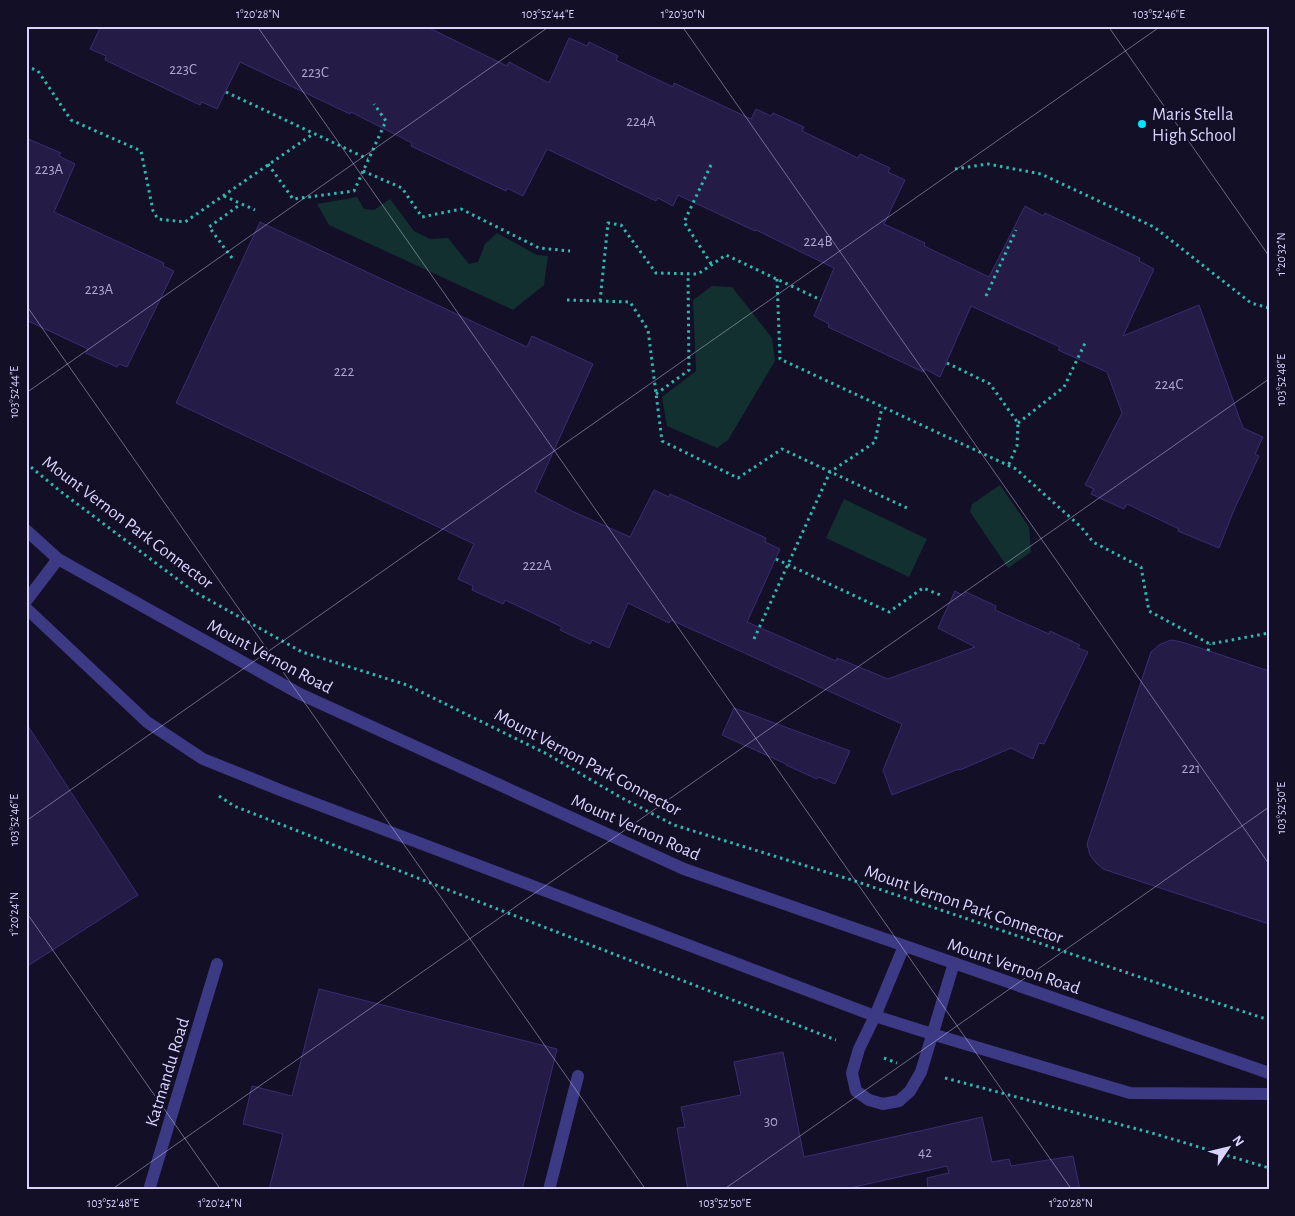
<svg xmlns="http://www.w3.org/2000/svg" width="1295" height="1216" font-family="'Alegreya Sans',sans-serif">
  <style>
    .green { fill: #12302f }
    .building { fill: #241b47; stroke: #3b2d73 }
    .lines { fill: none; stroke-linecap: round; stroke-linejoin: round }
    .path { stroke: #2fb8b0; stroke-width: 3; stroke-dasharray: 2.5 4; stroke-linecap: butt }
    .minor { stroke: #3d3a85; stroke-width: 12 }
    .ticks { fill: none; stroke: #d9d4ff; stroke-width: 1; stroke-opacity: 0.45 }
    .poi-dot { fill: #00e5ff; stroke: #130f26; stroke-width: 2 }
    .labels { text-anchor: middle; stroke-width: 4.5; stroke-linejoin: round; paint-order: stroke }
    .number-label { font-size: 15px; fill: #aca6d1 }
    .poi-label { font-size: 18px; fill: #d9d4ff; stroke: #130f26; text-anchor: start }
    .street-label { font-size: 18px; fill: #d9d4ff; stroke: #130f26 }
    .neatline { fill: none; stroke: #d9d4ff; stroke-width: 2 }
    .ticks-label { font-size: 12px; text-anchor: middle; fill: #d9d4ff }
  </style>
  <rect width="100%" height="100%" fill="#130f26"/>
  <!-- green -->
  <g class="green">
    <polygon points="357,197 364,209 374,210 390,199 414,231 430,239 448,238 469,264 478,262 485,244 497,233 537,255 548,256 544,285 513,310 329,225 317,204"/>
    <polygon points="712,286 732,287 772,338 775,361 728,440 717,448 667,426 662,397 696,371 693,300"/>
    <polygon points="1000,485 1029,527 1031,552 1008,568 970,512 972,504"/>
    <polygon points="844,499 927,539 909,577 826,538"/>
  </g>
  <!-- building -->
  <g class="building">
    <polygon points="101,26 425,26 507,66 509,62 549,83 569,38 587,46 589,42 618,56 616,60 673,87 674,83 751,119 756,109 771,116 773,113 804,127 802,131 858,158 860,154 890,168 888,172 905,180 884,224 925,243 924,246 989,277 1025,206 1043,216 1045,213 1140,258 1139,261 1154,269 1123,336 1199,305 1243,428 1263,437 1255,454 1259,456 1234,510 1219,548 1178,531 1179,529 1127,504 1124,509 1091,494 1094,489 1085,485 1122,413 1107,372 1058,350 1060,347 971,306 940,377 925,369 923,372 828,327 829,324 814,316 834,268 756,230 755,231 678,195 673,206 658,198 656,201 547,149 523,196 507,188 506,191 411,146 412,143 351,112 350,114 240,62 217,109 202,102 200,105 105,60 106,56 90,49"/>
    <polygon points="26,138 61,153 59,156 75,164 54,212 164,263 163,266 174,271 127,367 119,364 117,367 86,353 88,349 26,320"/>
    <polygon points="260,222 527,347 532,336 593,364 535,492 574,512 630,537 654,490 669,497 670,494 766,538 765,542 780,549 747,622 836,661 837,658 888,679 975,647 938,628 955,591 964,596 966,592 996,606 995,610 1049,634 1050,631 1080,645 1078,648 1088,652 1044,744 1039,743 1033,759 1011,748 960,770 959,769 892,795 883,770 902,724 671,620 669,623 628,603 609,648 592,640 590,644 560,630 562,627 505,600 503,604 472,590 473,586 458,579 474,544 176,403"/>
    <polygon points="1171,640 1182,642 1269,671 1269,924 1103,869 1096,863 1090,855 1087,844 1151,652 1159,645"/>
    <polygon points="734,708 850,751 835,784 819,777 817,779 786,765 786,764 722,735"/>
    <polygon points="26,723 138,895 26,967"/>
    <polygon points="319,989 557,1049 522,1190 269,1190 283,1134 243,1124 252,1086 292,1096"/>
    <polygon points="783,1052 804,1157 982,1117 992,1162 1009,1159 1011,1166 1073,1156 1080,1190 928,1190 927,1178 949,1173 947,1166 841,1190 688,1190 677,1128 685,1127 681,1107 741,1095 734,1062"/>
  </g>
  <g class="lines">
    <!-- path -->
    <g class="path">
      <polyline points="26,66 38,71 71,120 141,151 153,211 158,219 185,222 313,134"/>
      <polyline points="226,92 368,159"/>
      <polyline points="268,164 293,199 354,191 386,121 374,104"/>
      <polyline points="711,165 684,222 712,265"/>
      <polyline points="955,169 988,164 1041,174 1154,227 1251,303 1269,308"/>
      <polyline points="363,171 402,188 422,217 461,209 539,248 570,251"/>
      <polyline points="224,196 255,210"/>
      <polyline points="232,258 209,227 241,204"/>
      <polyline points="777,279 780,359 1016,469 1081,527 1093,542 1141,567 1149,611 1210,644 1269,633"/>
      <polyline points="986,296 1016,230"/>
      <polyline points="567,300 630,302 648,330 662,441 738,478 782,449 907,508"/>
      <polyline points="600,301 608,223 621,225 656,273 698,274 726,255 821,300"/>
      <polyline points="947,363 990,384 1018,423 1017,446 1008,466"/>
      <polyline points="656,394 689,370 688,274"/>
      <polyline points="1018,423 1064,387 1086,341"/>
      <polyline points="26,463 60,491 193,591 302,652 407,685 547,754 620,797 674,825 855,881 1196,996 1269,1020"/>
      <polyline points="776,559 889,612 923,588 943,596"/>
      <polyline points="754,639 830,472 875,442 882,407"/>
      <polyline points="1208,651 1210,644"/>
      <polyline points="219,796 234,806 451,891 836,1040"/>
      <polyline points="884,1058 897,1063"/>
      <polyline points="945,1078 1152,1133 1269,1168"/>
    </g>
    <!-- minor -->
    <g class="minor">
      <polyline points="26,530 58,559 300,694 684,869 1269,1073"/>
      <polyline points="26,601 58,559"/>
      <polyline points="26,608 147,722 203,759 285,792 875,1016 932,1034 1130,1093 1269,1094"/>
      <polyline points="904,946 875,1016 859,1049 852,1073 856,1091 869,1100 883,1104 899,1101 910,1091 921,1072 954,963"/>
      <polyline points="149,1190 217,964"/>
      <polyline points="549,1190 578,1076"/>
    </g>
  </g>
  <!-- ticks -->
  <path class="ticks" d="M257,26L1072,1190M682,26L1269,864M1108,26L1269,256M26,305L646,1190M26,393L550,26M26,821L1161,26M26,912L221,1190M111,1190L1269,379M723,1190L1269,807"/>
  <!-- markers -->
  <circle class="poi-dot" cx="1142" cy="124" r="5"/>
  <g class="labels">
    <!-- number labels -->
    <g class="number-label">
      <text x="183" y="74">223C</text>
      <text x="315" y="77">223C</text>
      <text x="641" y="126">224A</text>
      <text x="49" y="174">223A</text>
      <text x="818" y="246">224B</text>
      <text x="99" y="294">223A</text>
      <text x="344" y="376">222</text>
      <text x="1169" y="389">224C</text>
      <text x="537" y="570">222A</text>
      <text x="1191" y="773">221</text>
      <text x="771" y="1126">30</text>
      <text x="925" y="1157">42</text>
    </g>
    <!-- poi labels -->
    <g class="poi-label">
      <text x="1152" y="120">Maris Stella<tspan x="1152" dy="21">High School</tspan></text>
    </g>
    <!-- street labels -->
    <g class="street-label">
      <text transform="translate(128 522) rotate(37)" y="6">Mount Vernon Park Connector</text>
      <text transform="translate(270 656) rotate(28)" y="6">Mount Vernon Road</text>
      <text transform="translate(588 762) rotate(28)" y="6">Mount Vernon Park Connector</text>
      <text transform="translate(636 827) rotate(24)" y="6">Mount Vernon Road</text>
      <text transform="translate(964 904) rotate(19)" y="6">Mount Vernon Park Connector</text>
      <text transform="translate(1014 966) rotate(19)" y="6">Mount Vernon Road</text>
      <text transform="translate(167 1072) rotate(-73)" y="6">Katmandu Road</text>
    </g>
  </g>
  <!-- border -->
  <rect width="1295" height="1216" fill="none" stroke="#130f26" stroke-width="55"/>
  <!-- north arrow -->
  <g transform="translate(1228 1148) rotate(55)" stroke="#130f26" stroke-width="4" paint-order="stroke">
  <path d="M0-4L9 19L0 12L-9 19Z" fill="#d9d4ff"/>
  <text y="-8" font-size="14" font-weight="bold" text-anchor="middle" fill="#d9d4ff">N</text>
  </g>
  <rect x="28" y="28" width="1240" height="1160" class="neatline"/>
  <g class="ticks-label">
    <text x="258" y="18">1°20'28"N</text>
    <text x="548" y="18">103°52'44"E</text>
    <text x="683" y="18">1°20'30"N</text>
    <text x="1159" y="18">103°52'46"E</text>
    <text transform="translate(1281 254) rotate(-90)" y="4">1°20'32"N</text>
    <text transform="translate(1281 380) rotate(-90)" y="4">103°52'48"E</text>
    <text transform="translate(14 392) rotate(-90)" y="4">103°52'44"E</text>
    <text transform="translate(1281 808) rotate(-90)" y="4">103°52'50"E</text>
    <text transform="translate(14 820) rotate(-90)" y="4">103°52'46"E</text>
    <text transform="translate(14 914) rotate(-90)" y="4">1°20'24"N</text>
    <text x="113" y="1207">103°52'48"E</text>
    <text x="220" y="1207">1°20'24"N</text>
    <text x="725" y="1207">103°52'50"E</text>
    <text x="1071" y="1207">1°20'28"N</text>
  </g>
</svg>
